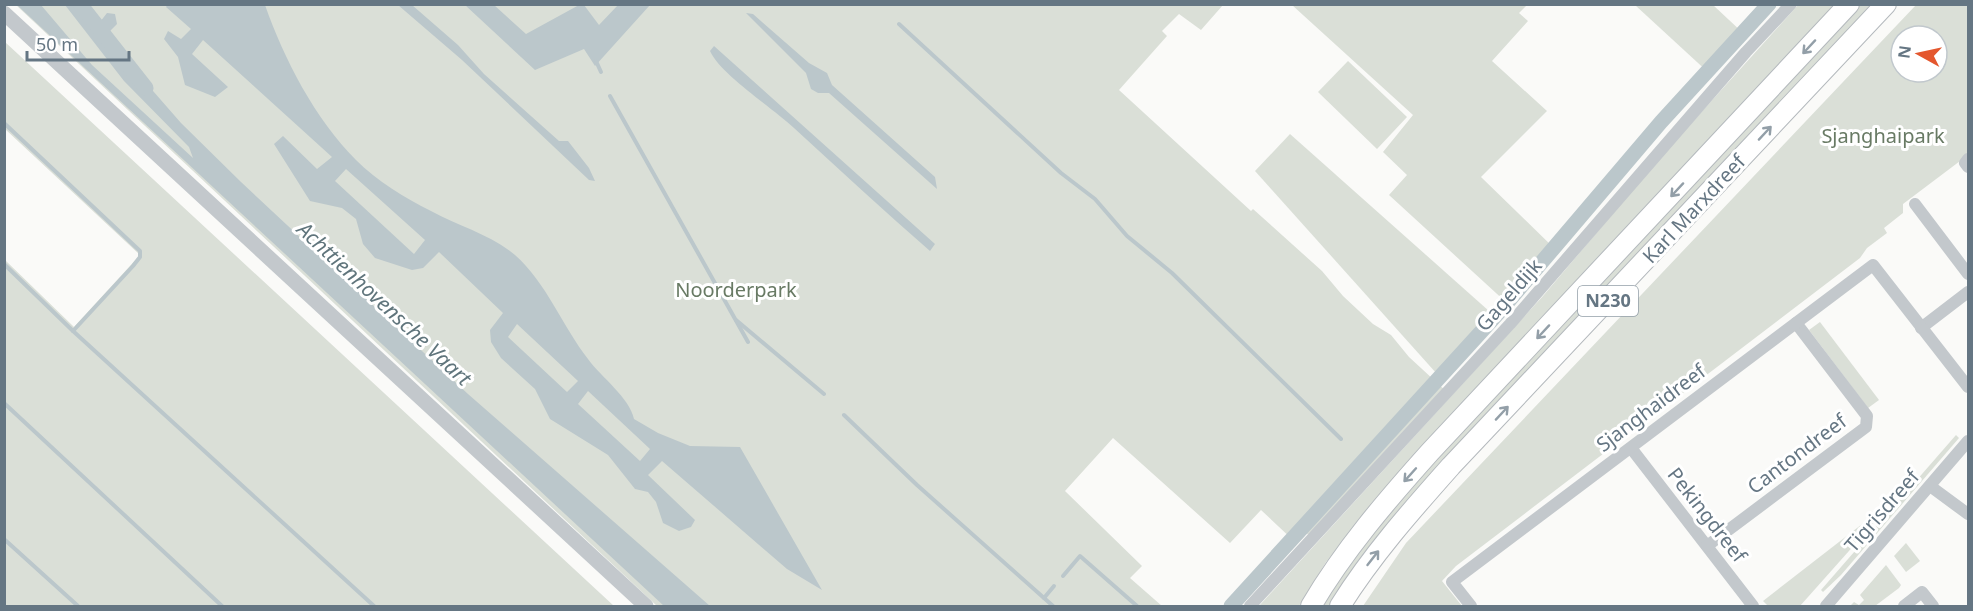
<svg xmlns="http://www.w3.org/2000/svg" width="1973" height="611" font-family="'Noto Sans',sans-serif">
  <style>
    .green { fill: #dadfd7; fill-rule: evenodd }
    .water { fill: #bbc7cb; fill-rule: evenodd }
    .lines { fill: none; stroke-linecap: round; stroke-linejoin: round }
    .stream { stroke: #bbc7cb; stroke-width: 4 }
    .canal { stroke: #bbc7cb; stroke-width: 15 }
    .trunk-casing { stroke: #b4b9bd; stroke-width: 22 }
    .minor { stroke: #c3c8cc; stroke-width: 12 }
    .tertiary { stroke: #c3c8cc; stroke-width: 15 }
    .trunk { stroke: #fff; stroke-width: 20 }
    .oneway { stroke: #939fa8 }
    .labels { text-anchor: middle; stroke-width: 6; stroke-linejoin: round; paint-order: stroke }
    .shield { fill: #fff; stroke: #939fa8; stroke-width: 1.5 }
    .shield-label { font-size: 18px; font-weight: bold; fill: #657683 }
    .park-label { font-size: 20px; fill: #687a64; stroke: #fff }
    .street-label { font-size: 20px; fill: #657683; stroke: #fff }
    .water-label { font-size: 21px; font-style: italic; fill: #60757c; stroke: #fff }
  </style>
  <rect width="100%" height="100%" fill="#fafaf8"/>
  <!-- green -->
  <g class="green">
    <polygon points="16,5 1223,5 1201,30 1179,14 1162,31 1167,36 1119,90 1251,211 1253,209 1322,271 1343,296 1373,324 1391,335 1409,357 1447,392 1313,539 1304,531 1294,541 1261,510 1230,543 1113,438 1065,491 1142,566 1130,578 1162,606 657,606"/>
    <polygon points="1292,5 1527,5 1519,13 1528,21 1492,61 1547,111 1481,177 1557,251 1508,304 1389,195 1407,175 1383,152 1413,115"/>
    <polygon points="1635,5 1713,5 1744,34 1710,74"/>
    <polygon points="1798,5 1838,5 1402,471 1326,562 1299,606 1259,606 1543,296 1659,159"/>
    <polygon points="1857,5 1875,5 1337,593 1329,606 1317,606 1384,515"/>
    <path d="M1916,5H1968V155L1903,204V213L1884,228L1887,233L1867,248L1860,258L1456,566L1442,581L1462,606H1363L1406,543ZM1901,36H1937V72H1901Z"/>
    <polygon points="5,42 614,606 5,606 5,260 74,327 140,255 5,129"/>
    <polygon points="1348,61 1407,117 1377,149 1318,92"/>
    <polygon points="1290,134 1498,319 1445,378 1437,374 1255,171"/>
    <polygon points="1820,322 1879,400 1868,408 1809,330"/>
    <polygon points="1956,435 1959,438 1841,575 1823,592 1821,590"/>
    <polygon points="1897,497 1800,606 1768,606 1763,601"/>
    <polygon points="1906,543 1920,561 1906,572 1894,556"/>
    <polygon points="1886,565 1901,585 1899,588 1875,606 1850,606 1854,602 1859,605 1864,600 1860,595"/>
  </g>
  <!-- water -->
  <g class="water">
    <path d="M168,4L265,5C284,59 315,119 356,160C377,181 405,198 431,211C460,227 490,234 515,255C546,282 563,327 588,359C601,377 630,398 634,419L658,433L690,446L740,447L822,590L787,569L662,461L648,475L695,520L691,527L679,531L663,523L656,502L648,492L635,489L608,455L550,419L535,389L501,358L491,342L490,330L503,313L439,252L423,268L412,270L375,258L363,244L356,219L342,208L310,201L274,144L283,136L317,169L332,157L203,40L192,54L228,87L215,97L185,85L178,57L164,39L168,31L181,39L191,29L166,7ZM346,169L425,240L414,254L335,181ZM517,324L578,381L567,392L508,337ZM588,391L650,449L640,461L578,404Z"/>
    <polygon points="17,5 41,5 92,65 193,158 189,147 124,81 65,5 87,5 100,22 107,13 115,14 117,24 105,36 181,123 241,182 468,394 710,606 664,606"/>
    <polygon points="398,5 412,5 458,45 484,74 559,141 568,141 589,168 595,181 589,180 462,60"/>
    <polygon points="465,5 494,5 526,34 579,5 584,5 599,25 618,5 650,5 595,66 584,49 535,70"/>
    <polygon points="746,13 753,14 809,63 827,73 832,85 935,177 937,189 829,93 818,93 811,89 806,73"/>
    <path d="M714,46L935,244L930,251C884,211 839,169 794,128C773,108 721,75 710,51Z"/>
  </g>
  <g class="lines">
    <!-- stream -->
    <g class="stream">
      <polyline points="899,24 1061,173 1095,199 1127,236 1172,273 1341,439"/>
      <polyline points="596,61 601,72"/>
      <polyline points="610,96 748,342"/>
      <polyline points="4,123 140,251 140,257 133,266 73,331"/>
      <polyline points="4,264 73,331 374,606"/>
      <polyline points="736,320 824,394"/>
      <polyline points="4,403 222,606"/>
      <polyline points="844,415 917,485 1053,606"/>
      <polyline points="4,539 78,606"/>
      <polyline points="1063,576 1080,556 1137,606"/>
      <polyline points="1044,598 1054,586"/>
    </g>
    <!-- canal -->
    <g class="canal">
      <polyline points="80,4 146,88"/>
      <polyline points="1231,606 1501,310 1661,122 1769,4"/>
    </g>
    <!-- trunk casing -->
    <g class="trunk-casing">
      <g id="trunk">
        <path d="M1311,606C1344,550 1387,500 1430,452L1849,4"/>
        <path d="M1340,606C1372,555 1411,511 1451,466L1886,4"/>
      </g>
    </g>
    <!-- minor -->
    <g class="minor">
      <polyline points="1968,159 1965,163 1968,167"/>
      <polyline points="1915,204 1968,274"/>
      <polyline points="1921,328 1968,292"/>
      <polyline points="1631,448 1753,606"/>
      <polyline points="1930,486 1968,514"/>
      <polyline points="1707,546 1866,427 1867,416 1796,323"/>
      <polyline points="1250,606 1510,324 1746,52 1791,4"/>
      <polyline points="1471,606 1452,582 1873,265 1968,387"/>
      <polyline points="1826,606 1968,441"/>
      <polyline points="1904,606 1922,592 1933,606"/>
    </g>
    <!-- tertiary -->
    <polyline class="tertiary" points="4,13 646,606"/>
    <!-- trunk -->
    <use href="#trunk" class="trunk"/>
  </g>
  <!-- one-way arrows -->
  <defs><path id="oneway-shaft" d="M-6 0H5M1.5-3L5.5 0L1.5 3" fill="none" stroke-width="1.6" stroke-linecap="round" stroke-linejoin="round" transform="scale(1.5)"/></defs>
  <g class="oneway">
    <use href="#oneway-shaft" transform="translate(1809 47) rotate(133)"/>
    <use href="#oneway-shaft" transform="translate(1765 133) rotate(-47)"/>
    <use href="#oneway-shaft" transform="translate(1677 190) rotate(133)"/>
    <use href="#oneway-shaft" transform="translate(1543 332) rotate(133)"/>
    <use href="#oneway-shaft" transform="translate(1502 413) rotate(-47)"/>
    <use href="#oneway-shaft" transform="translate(1410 475) rotate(132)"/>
    <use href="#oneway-shaft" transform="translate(1373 558) rotate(-52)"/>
  </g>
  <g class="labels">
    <!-- shield labels -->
    <rect class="shield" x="1578" y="286" width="60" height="30" rx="4.5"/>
    <g class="shield-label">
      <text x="1608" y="307">N230</text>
    </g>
    <!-- park labels -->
    <g class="park-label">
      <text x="1883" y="143">Sjanghaipark</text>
      <text x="736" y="297">Noorderpark</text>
    </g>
    <!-- street labels -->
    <g class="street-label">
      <text transform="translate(1694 209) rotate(-47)" y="7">Karl Marxdreef</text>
      <text transform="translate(1509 295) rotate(-49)" y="7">Gageldijk</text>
      <text transform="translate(1651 408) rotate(-37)" y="7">Sjanghaidreef</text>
      <text transform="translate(1797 454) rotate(-37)" y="7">Cantondreef</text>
      <text transform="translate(1882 511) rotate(-49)" y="7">Tigrisdreef</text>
      <text transform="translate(1707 515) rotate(52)" y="7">Pekingdreef</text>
    </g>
    <!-- water labels -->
    <g class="water-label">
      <text transform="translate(384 304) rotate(43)" y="7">Achttienhovensche Vaart</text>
    </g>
  </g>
  <!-- border -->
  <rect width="1973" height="611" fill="none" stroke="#657683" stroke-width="12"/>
  <!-- north arrow -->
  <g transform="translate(1919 54) rotate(278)"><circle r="28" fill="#ffffff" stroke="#c1c8cd" stroke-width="1.5"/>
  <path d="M0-4.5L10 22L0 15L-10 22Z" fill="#e4572e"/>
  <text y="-9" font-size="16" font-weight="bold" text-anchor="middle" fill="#657683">N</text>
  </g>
  <!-- scale -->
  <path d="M27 51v9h102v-9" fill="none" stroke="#657683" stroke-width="3"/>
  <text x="36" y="51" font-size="18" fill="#657683" stroke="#ffffff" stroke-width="4.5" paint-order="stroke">50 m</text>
</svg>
